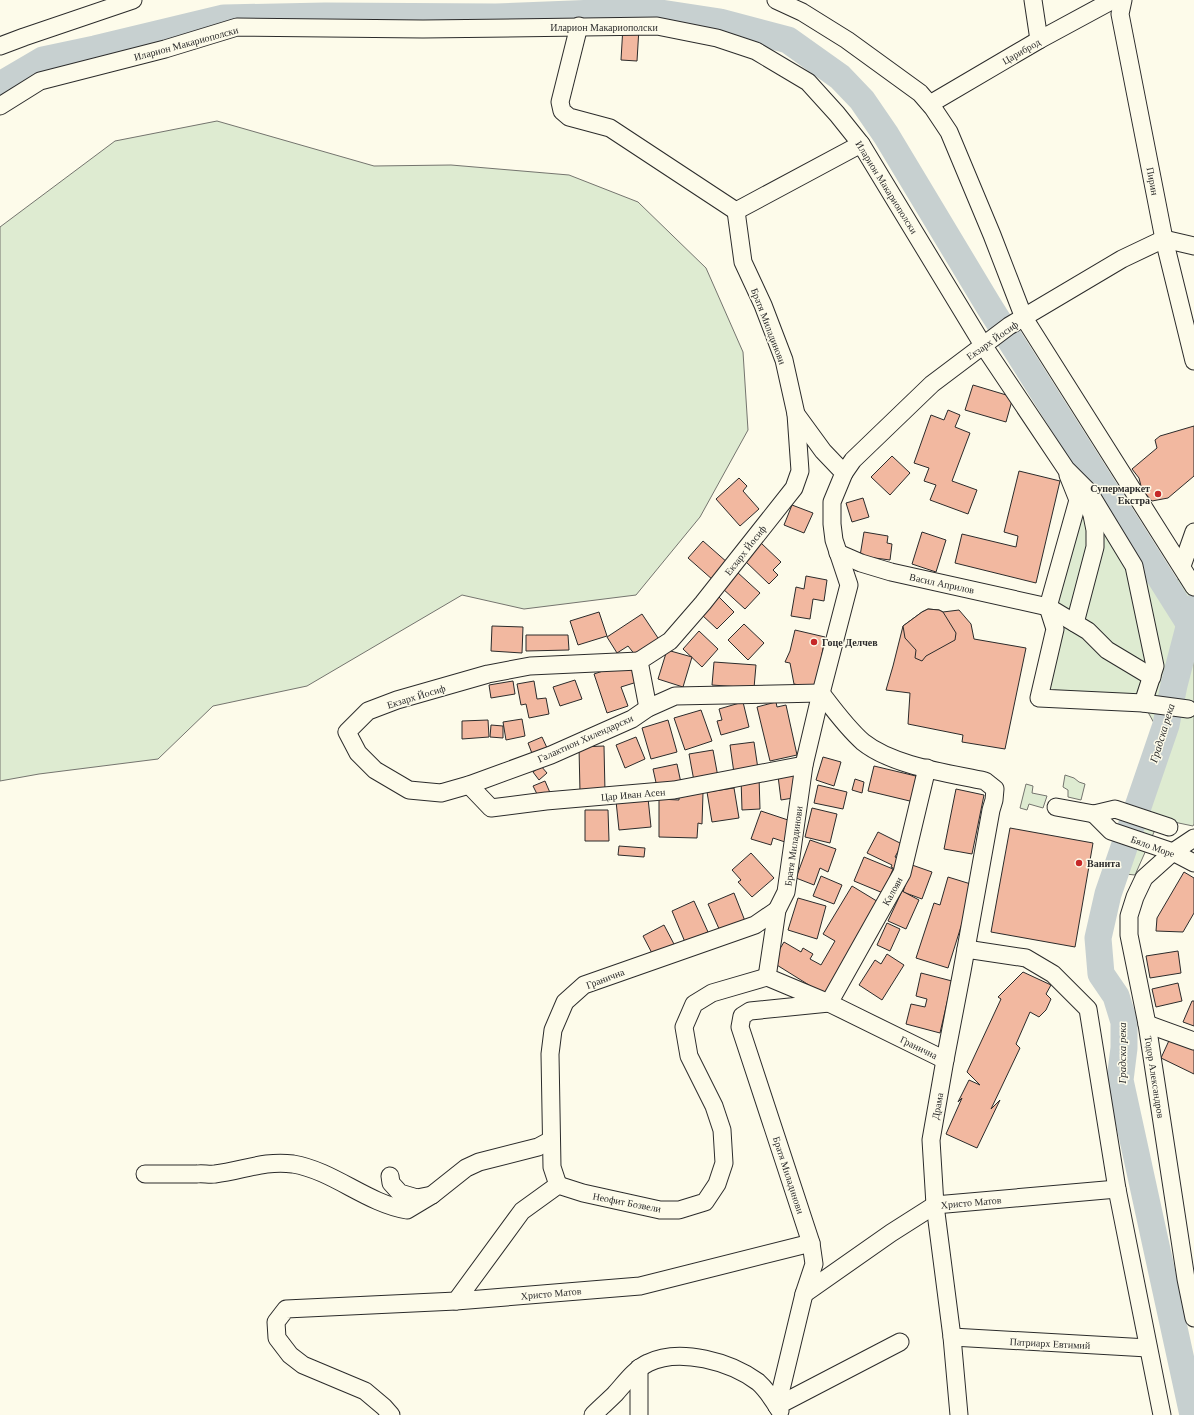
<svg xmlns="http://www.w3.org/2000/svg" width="1194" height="1415" font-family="'Times New Roman',serif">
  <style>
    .green { fill: #deebd1; stroke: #74746e }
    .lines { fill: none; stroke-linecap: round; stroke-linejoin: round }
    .river { stroke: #c7d0d0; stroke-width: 27 }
    .building { fill: #f2b8a0; stroke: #2b2b2b }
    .minor-casing { stroke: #2b2b2b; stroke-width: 19 }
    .minor { stroke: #fdfbea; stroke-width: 17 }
    .poi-dot { fill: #c62828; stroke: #fdfbea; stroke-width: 1.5 }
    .labels { text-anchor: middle; stroke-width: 3; stroke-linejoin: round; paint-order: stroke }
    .street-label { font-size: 10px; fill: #2b2b2b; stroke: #fdfbea }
    .poi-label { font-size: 10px; font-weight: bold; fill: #2b2b2b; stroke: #fdfbea; text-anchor: start }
    .water-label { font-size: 11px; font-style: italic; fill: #2b2b2b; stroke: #fdfbea }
  </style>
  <rect width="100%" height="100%" fill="#fdfbea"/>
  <!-- green -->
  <g class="green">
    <polygon points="217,121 374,166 451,165 569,175 638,202 706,268 743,352 748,430 700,517 636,595 524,609 462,595 307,686 213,706 158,759 39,774 0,781 0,227 115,141"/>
    <polygon points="1109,478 1176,581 1194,570 1194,824 1193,826 1169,821 1158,823 1135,875 1106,872 1110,856 1133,801 1154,723 1143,703 1039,698 1048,607 1078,500"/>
    <polygon points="1065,775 1074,778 1079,782 1085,784 1081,800 1068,797 1068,790 1063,787"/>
    <polygon points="1026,784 1033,786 1032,793 1047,796 1043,808 1029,804 1027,810 1020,808"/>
  </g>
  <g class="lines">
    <!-- river -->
    <g class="river">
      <polyline points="0,85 43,60 95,49 224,18 325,16 496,17 647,11 720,22 788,40 840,77 862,100 886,135 990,308 1189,623"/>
      <polyline points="1193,1415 1120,1080 1124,1048 1124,1022 1116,996 1101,974 1098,938 1108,894 1166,725 1174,685 1194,608"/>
    </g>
  </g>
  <!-- building -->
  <g class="building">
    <polygon points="623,26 639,28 637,61 621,60"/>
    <polygon points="973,385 1013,397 1006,422 965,410"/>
    <polygon points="948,410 960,415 955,427 970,433 952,481 977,490 968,514 930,500 936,485 924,481 929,468 914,463 931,415 944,420"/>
    <polygon points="1194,426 1194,476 1168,498 1152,501 1142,490 1139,478 1132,469 1157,448 1155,440 1160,436"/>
    <polygon points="892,456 910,473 890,495 871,477"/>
    <polygon points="1019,471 1060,481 1036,583 955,563 962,534 1016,547 1018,536 1004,532"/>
    <polygon points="739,478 747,486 743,491 759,509 740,526 716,499"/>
    <polygon points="863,498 869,517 852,522 846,503"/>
    <polygon points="792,505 813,513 804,533 784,525"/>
    <polygon points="864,532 888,536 887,543 892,544 890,560 860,556"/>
    <polygon points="922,532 946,540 936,572 912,564"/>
    <polygon points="703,541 728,563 713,580 688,558"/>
    <polygon points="761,543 781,562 773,570 778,575 769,584 744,560"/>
    <polygon points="737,572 760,593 745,609 722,588"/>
    <polygon points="806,576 827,580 824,601 813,599 810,619 791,616 796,587 804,589"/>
    <polygon points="719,597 734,612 717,629 702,615"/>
    <polygon points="928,609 939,610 943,612 959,610 971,624 974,639 1026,648 1005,749 962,742 963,735 908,724 910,693 886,690 893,666 903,626 922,612"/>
    <polygon points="928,609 939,610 943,612 956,633 955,640 926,656 922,661 915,658 916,650 905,638 903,626 922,612"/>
    <polygon points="599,612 607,636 578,645 570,621"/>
    <polygon points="642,614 660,641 636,656 628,646 617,653 607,637"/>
    <polygon points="744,624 764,643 748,660 728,640"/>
    <polygon points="492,626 523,627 522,653 491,651"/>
    <polygon points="795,630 825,637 816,688 794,684 790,663 785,662 790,651"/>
    <polygon points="699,631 718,649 702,667 683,649"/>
    <polygon points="526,635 568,635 569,650 526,651"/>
    <polygon points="667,650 692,657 683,687 658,679"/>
    <polygon points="630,662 637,682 621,687 628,706 607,713 594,674"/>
    <polygon points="714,662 756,665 754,688 712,685"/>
    <polygon points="575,680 582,699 560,706 553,687"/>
    <polygon points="513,681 515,694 491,698 489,685"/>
    <polygon points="534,681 537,699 546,698 549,714 529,718 526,704 521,705 517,684"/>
    <polygon points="743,702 749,727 721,735 717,721 722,720 719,709"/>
    <polygon points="776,702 777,707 786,705 797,755 770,761 757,707"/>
    <polygon points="701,710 712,741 685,750 674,718"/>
    <polygon points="522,719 525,736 506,740 503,722"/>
    <polygon points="488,720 489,737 462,739 462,721"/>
    <polygon points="668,720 677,752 651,759 642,728"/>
    <polygon points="491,725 503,726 503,738 490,737"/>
    <polygon points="542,737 548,750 533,756 528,743"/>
    <polygon points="636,737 645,759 625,768 616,745"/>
    <polygon points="754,742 758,769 734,773 730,745"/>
    <polygon points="604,746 605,792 580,792 579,747"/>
    <polygon points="713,750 718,777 694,781 689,754"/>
    <polygon points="823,757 841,762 834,786 816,780"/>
    <polygon points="677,764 681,783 657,787 653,769"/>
    <polygon points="541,766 547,773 539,780 533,772"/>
    <polygon points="874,766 920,777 914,802 868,791"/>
    <polygon points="796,774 799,797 781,800 778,776"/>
    <polygon points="759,777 760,809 742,810 741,778"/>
    <polygon points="855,779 864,782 862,793 852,790"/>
    <polygon points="545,781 551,795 540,800 533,786"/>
    <polygon points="818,785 847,792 843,809 814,803"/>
    <polygon points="734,788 739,818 712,822 707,792"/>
    <polygon points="956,789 984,795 972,854 944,849"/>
    <polygon points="679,792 703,793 702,824 698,823 697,838 659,837 659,799 679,800"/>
    <polygon points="648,798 651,827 619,830 616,801"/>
    <polygon points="812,808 837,814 830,843 805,837"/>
    <polygon points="585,810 608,810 609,841 585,841"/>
    <polygon points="761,811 791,821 785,842 773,838 771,845 751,839"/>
    <polygon points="1010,828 1093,843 1075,947 991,932"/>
    <polygon points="878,832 902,844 895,857 904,862 899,871 891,867 892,865 867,853"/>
    <polygon points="810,840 836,849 828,872 820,868 814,885 796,878"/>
    <polygon points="619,846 645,848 644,857 618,855"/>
    <polygon points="751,853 774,878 752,897 738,882 741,880 732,870"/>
    <polygon points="864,857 893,869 883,893 854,881"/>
    <polygon points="912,865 932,872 922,899 903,892"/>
    <polygon points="1184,872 1194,878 1194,913 1183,932 1156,931 1157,918"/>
    <polygon points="821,876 842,885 834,904 813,896"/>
    <polygon points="948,877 974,885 948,968 916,958 934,903 940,905"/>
    <polygon points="852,886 880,903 825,995 772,962 784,942 801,952 803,948 813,954 810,959 821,965 835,941 823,934"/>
    <polygon points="902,891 919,900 906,929 888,921"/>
    <polygon points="734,893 745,921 720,931 708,904"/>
    <polygon points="798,898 826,906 817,939 788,930"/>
    <polygon points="694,901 708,932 685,942 672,911"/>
    <polygon points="887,923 900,929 890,951 877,945"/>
    <polygon points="664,925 675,946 654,957 643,936"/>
    <polygon points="1178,951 1181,973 1150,978 1146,956"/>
    <polygon points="887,954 904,965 882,1000 859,985 875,960 881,964"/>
    <polygon points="1023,972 1051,985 1046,994 1051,999 1046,1010 1039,1017 1030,1012 1016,1044 1020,1048 991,1109 1000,1100 977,1148 946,1134 962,1098 958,1102 969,1080 980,1085 967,1072 1001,999 998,997"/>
    <polygon points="921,973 952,981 940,1033 906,1024 911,1004 925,1007 927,999 916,996"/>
    <polygon points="1178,983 1182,1001 1156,1007 1152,989"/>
    <polygon points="1192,1001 1194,1001 1194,1026 1183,1022"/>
    <polygon points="1172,1034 1194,1045 1194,1074 1161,1058"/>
  </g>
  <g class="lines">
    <!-- minor casing -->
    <g class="minor-casing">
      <g id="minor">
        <polyline points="776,0 802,12 847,40 920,93 933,108 949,132 992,235 1024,318 1194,587"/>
        <polyline points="1033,0 1039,40"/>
        <polyline points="1123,0 1120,14 1164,239 1194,361"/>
        <polyline points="579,26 560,102 562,111 569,117 610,128 736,211"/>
        <polyline points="0,46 24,37 133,0"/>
        <polyline points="930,104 1039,40 1113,0"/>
        <polyline points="0,106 40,81 165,49 237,27 423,29 657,26 717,38 756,51 808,82 837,114 861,144 983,345 1066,469 1089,492 1134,566 1155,666 1143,703"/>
        <polyline points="736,211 743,262 763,305 784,360 796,414 823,451 844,473 832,502 832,524 834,540 849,585 821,693 804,765 786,892 777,910 767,977 829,1003 750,1011 742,1016 740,1027 811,1243 814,1264 804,1294 777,1406"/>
        <polyline points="736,211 861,144"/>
        <polyline points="844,473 853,460 932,384 1009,326 1122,259 1164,239 1194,246"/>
        <polyline points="1068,475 1078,500 1048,607 1055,629 1039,698 1143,703 1188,709"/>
        <polyline points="838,553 861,563 891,572 1048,607 1088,631 1107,650 1152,677"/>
        <polyline points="1182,566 1194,532"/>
        <polyline points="1075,623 1095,547 1095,530 1092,515 1087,501"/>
        <polyline points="639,661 530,666 488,674 397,700 368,711 347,732 358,753 375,770 409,790 441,793 469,785 551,755 632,719 648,708 675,696 821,693"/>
        <path d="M821,693C834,710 847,728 863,742C893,766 948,773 985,781L995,789L994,800L991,810L962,971L945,1060L931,1140L935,1205L952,1337L959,1415"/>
        <polyline points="648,708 639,661 670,641 703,603 794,488 800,471 796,414"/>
        <polyline points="927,768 902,873 829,1003 945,1060"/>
        <polyline points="469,785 491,808 546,801 674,790 804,765"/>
        <polyline points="1056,807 1094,814 1115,809 1169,827"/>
        <polyline points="1094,814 1111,831 1173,852 1194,863"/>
        <polyline points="1194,838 1173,852 1144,878 1135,897 1129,916 1129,935 1147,1024 1186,1279 1194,1318"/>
        <polyline points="966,949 1026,958 1053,974 1088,1009 1117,1189 1162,1415"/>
        <polyline points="1147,1024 1194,1041"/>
        <path d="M145,1174C162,1174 179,1174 197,1174C203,1173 209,1175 215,1174C242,1171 264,1160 293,1164C334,1171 366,1203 407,1210L432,1195"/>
        <polyline points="390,1176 391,1183 400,1193 417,1198 432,1195 466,1168 479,1162 538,1147 551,1140"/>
        <polyline points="558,1185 552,1167 550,1054 553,1030 565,1002 584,985 755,925 777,910"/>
        <polyline points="804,1294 891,1233 935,1205 1117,1189"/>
        <polyline points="456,1301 522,1211 558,1185 583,1193 660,1210 679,1210 705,1202 717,1184 724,1163 722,1130 714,1106 689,1056 684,1027 694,1004 712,993 767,977"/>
        <polyline points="952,1337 1148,1348"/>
        <polyline points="777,1406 900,1342"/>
        <polyline points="391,1415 384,1407 365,1391 303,1365 290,1355 277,1338 276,1322 286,1309 456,1301 640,1286 811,1243"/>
        <path d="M593,1415C600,1408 608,1401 615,1394C625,1383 635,1369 648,1363C680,1347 731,1362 758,1382C767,1390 774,1401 780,1411"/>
        <polyline points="639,1415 639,1368"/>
      </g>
    </g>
    <!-- minor -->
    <use href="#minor" class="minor"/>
  </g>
  <!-- markers -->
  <g class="poi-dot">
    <circle cx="1158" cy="494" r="4"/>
    <circle cx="814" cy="642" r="4"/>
    <circle cx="1079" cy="863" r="4"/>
  </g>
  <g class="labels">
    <!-- street labels -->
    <g class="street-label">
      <text x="604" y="31">Иларион Макариополски</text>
      <text transform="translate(186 43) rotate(-15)" y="4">Иларион Макариополски</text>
      <text transform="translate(1021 51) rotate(-30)" y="4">Цариброд</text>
      <text transform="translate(1153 181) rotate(79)" y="4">Пирин</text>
      <text transform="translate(887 187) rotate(58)" y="4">Иларион Макариополски</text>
      <text transform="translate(769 326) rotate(69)" y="4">Братя Миладинови</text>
      <text transform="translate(992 340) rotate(-35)" y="4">Екзарх Йосиф</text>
      <text transform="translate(745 550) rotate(-52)" y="4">Екзарх Йосиф</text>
      <text transform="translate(942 583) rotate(12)" y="4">Васил Априлов</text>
      <text transform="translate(416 696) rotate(-17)" y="4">Екзарх Йосиф</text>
      <text transform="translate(585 738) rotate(-24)" y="4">Галактион Хилендарски</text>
      <text transform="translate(633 794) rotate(-5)" y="4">Цар Иван Асен</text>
      <text transform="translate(793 846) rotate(-82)" y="4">Братя Миладинови</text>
      <text transform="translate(1153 846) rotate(20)" y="4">Бяло Море</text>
      <text transform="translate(892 891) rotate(-61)" y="4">Калоян</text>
      <text transform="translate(605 978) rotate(-21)" y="4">Гранична</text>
      <text transform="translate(919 1047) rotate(26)" y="4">Гранична</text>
      <text transform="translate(1155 1077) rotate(81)" y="4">Тодор Александров</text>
      <text transform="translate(937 1106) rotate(-80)" y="4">Драма</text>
      <text transform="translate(789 1175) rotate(72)" y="4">Братя Миладинови</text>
      <text transform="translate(627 1202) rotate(11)" y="4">Неофит Бозвели</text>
      <text transform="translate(971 1202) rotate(-5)" y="4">Христо Матов</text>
      <text transform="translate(551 1293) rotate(-5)" y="4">Христо Матов</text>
      <text transform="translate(1050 1343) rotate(3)" y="4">Патриарх Евтимий</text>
    </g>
    <!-- poi labels -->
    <g class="poi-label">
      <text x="1150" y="492" text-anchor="end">Супермаркет<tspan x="1150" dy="12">Екстра</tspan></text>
      <text x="822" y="646">Гоце Делчев</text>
      <text x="1087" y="867">Ванита</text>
    </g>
    <!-- water labels -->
    <g class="water-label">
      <text transform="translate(1162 733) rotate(-73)" y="4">Градска река</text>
      <text transform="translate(1122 1053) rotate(-90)" y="4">Градска река</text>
    </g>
  </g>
</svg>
